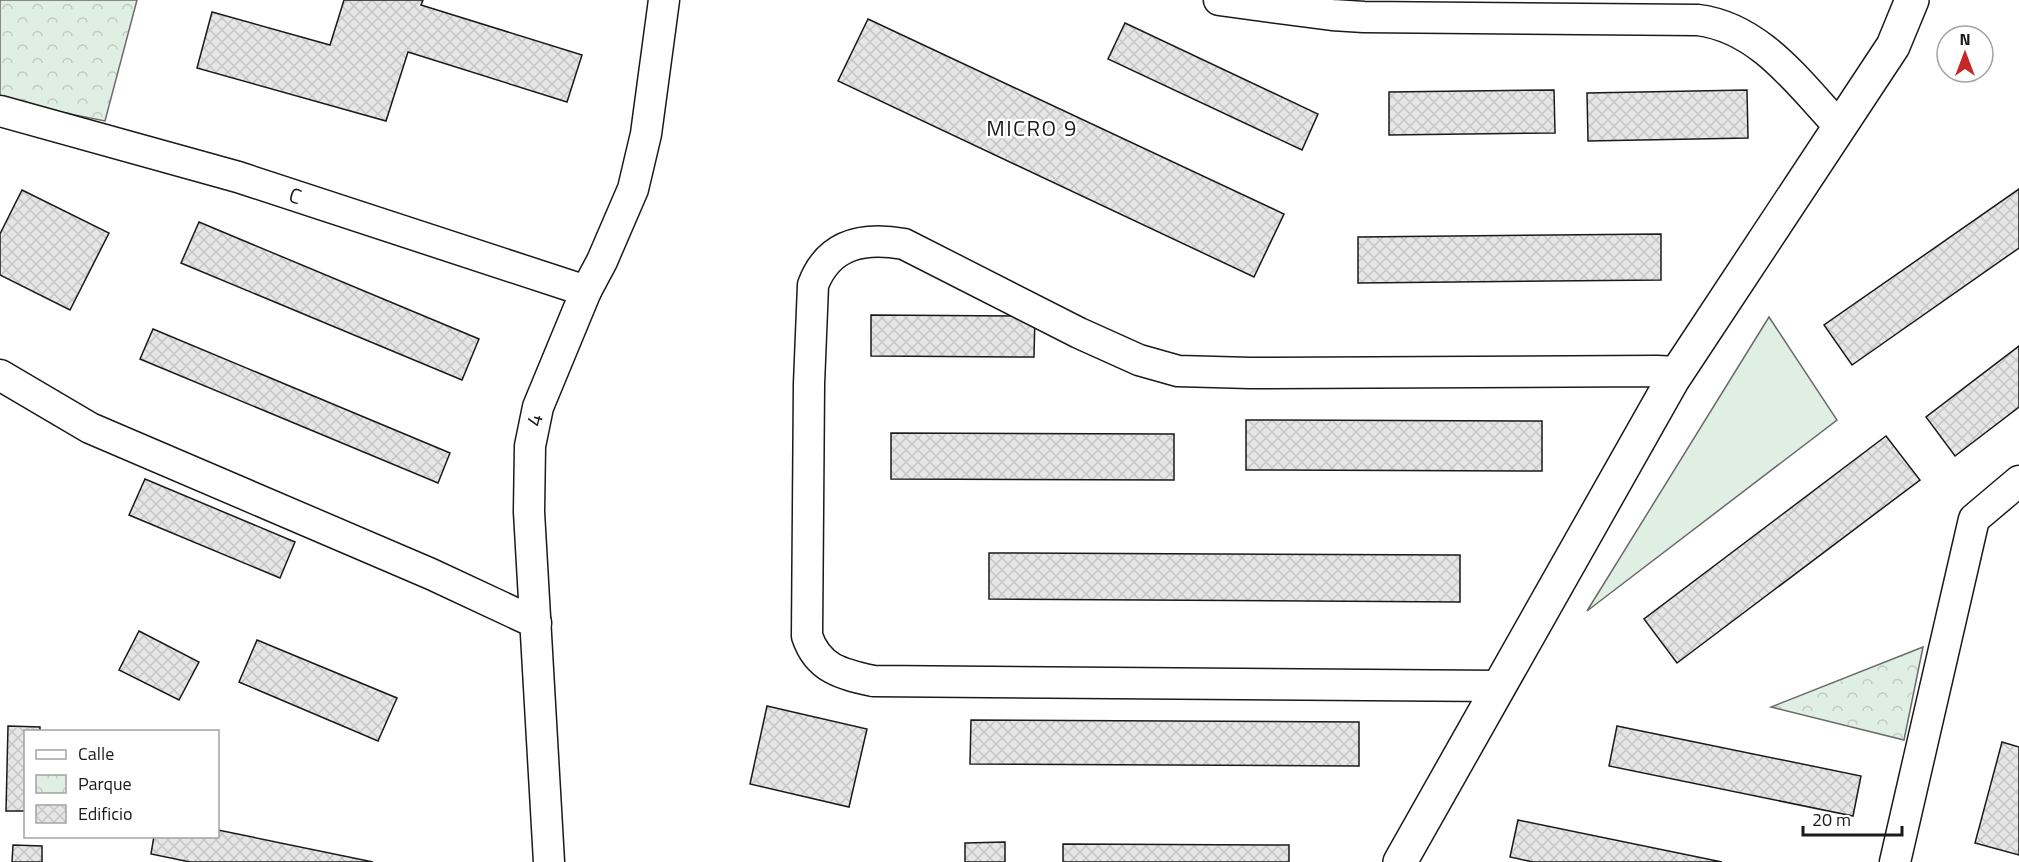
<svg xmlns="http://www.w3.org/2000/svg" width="2019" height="862" font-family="'Titillium Web',sans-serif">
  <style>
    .green { fill: #e0efe3; stroke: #6a6a6a; stroke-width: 1.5 }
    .park { fill: url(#park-crowns); stroke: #6a6a6a; stroke-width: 1.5 }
    .building { fill: url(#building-cross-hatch); stroke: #1a1a1a; stroke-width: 1.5 }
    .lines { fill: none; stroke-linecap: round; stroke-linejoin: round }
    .street-casing { stroke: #1a1a1a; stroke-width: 33 }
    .secondary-casing { stroke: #1a1a1a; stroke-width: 36 }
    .street { stroke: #fff; stroke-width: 30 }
    .secondary { stroke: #fff; stroke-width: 33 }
    .labels { text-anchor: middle; stroke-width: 4.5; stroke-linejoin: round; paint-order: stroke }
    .street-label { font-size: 21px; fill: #1a1a1a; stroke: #fff }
    .neighbourhood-label { font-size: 22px; letter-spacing: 1.5px; fill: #1a1a1a; stroke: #fff }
  </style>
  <defs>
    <pattern id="park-crowns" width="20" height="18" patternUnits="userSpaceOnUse" patternTransform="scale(1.5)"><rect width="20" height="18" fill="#e0efe3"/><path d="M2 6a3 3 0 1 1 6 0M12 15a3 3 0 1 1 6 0" fill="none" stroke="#c0ccc2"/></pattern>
    <pattern id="building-cross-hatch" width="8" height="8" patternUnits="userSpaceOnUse" patternTransform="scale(1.5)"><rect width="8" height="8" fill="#e6e6e6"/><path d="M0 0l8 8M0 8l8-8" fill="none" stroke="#c5c5c5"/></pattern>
  </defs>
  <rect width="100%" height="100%" fill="#fff"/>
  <!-- green -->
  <polygon class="green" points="1769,317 1837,420 1587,611"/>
  <!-- park -->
  <g class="park">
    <polygon points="0,0 137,0 105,121 0,100"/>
    <polygon points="1923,647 1904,740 1771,707"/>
  </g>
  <!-- building -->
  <g class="building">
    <polygon points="344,0 423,0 421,5 582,55 567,102 408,52 386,121 197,68 212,12 330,45"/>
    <polygon points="868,19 1284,214 1254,277 838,81"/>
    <polygon points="1125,23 1318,114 1302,150 1108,59"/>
    <polygon points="1554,90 1555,133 1389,135 1389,92"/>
    <polygon points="1747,90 1748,138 1588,141 1587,93"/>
    <polygon points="2019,189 2019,248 1852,365 1824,325"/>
    <polygon points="22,190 109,233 70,310 0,275 0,234"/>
    <polygon points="199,222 479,339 462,380 181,263"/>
    <polygon points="1661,234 1661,280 1358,283 1358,237"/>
    <polygon points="871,315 1035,316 1034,357 871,356"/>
    <polygon points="153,329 450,453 438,483 140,359"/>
    <polygon points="2019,346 2019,407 1955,456 1926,417"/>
    <polygon points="1246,420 1542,421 1542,471 1246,470"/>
    <polygon points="891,433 1174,434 1174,480 891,479"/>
    <polygon points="1886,436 1920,480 1677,663 1644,619"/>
    <polygon points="145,479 295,542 280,578 129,515"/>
    <polygon points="989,553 1460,555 1460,602 989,599"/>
    <polygon points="139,631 199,662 179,700 119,670"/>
    <polygon points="257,640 397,698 378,741 239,682"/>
    <polygon points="767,706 867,729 849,807 750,784"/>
    <polygon points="971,720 1359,722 1359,766 970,764"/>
    <polygon points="8,726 40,727 40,732 26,732 26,811 6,811"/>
    <polygon points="1617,726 1861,776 1853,816 1609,766"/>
    <polygon points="2002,742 2019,747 2019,855 1975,843"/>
    <polygon points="1518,820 1722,862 1533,862 1510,857"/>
    <polygon points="218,830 373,862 190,862 151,854 154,836 218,836"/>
    <polygon points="1005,842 1005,862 965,862 965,843"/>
    <polygon points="1063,844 1289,845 1289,862 1063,862"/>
    <polygon points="13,845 42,846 42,862 12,862"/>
  </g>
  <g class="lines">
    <!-- street casing -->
    <g class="street-casing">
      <g id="street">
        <path d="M1219,0L1332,15L1364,17L1698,20C1761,28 1799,84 1840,127"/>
        <polyline points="0,111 238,177 586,291"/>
        <polyline points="0,375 90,428 431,574 536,623"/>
        <path d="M1499,686L873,681C842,674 818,669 807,636L809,384L813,285C829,243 864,237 904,244L1079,333L1139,360L1178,371L1250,373L1657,371L1677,372"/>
        <polyline points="549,862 529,512 530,446 538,407 586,291 602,261 633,189 646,134 664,0"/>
        <polyline points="1895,862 1974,519 2019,481"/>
      </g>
    </g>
    <!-- secondary casing -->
    <g class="secondary-casing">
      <polyline id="secondary" points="1400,862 1673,379 1893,46 1912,0"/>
    </g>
    <!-- street -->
    <use href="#street" class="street"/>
    <!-- secondary -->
    <use href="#secondary" class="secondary"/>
  </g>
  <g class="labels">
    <!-- street labels -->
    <g class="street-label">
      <text transform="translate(295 196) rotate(18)" y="7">C</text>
      <text transform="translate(535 420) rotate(-76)" y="7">4</text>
    </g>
    <!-- neighbourhood labels -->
    <g class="neighbourhood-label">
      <text x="1032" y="136">MICRO 9</text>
    </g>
  </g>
  <!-- legend -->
  <rect x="24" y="730" width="195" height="108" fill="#ffffff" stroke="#a3a3a3" stroke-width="1.5"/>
  <rect x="36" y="750" width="30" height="9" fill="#ffffff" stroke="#a3a3a3" stroke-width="1.5"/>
  <text x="78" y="760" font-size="18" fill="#1a1a1a">Calle</text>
  <rect x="36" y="775" width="30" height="18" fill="url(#park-crowns)" stroke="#a3a3a3" stroke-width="1.5"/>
  <text x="78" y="790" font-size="18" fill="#1a1a1a">Parque</text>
  <rect x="36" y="805" width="30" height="18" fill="url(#building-cross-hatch)" stroke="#a3a3a3" stroke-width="1.5"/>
  <text x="78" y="820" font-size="18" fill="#1a1a1a">Edificio</text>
  <!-- north arrow -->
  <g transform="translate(1965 54)"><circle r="28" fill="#ffffff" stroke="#a3a3a3" stroke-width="1.5"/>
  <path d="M0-4.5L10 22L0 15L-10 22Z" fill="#c62828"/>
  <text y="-9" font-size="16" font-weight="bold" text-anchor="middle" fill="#1a1a1a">N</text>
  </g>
  <!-- scale -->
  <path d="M1803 826v9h99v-9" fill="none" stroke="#1a1a1a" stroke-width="3"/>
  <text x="1812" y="826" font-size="18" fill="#1a1a1a" stroke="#ffffff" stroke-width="4.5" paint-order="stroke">20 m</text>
</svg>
